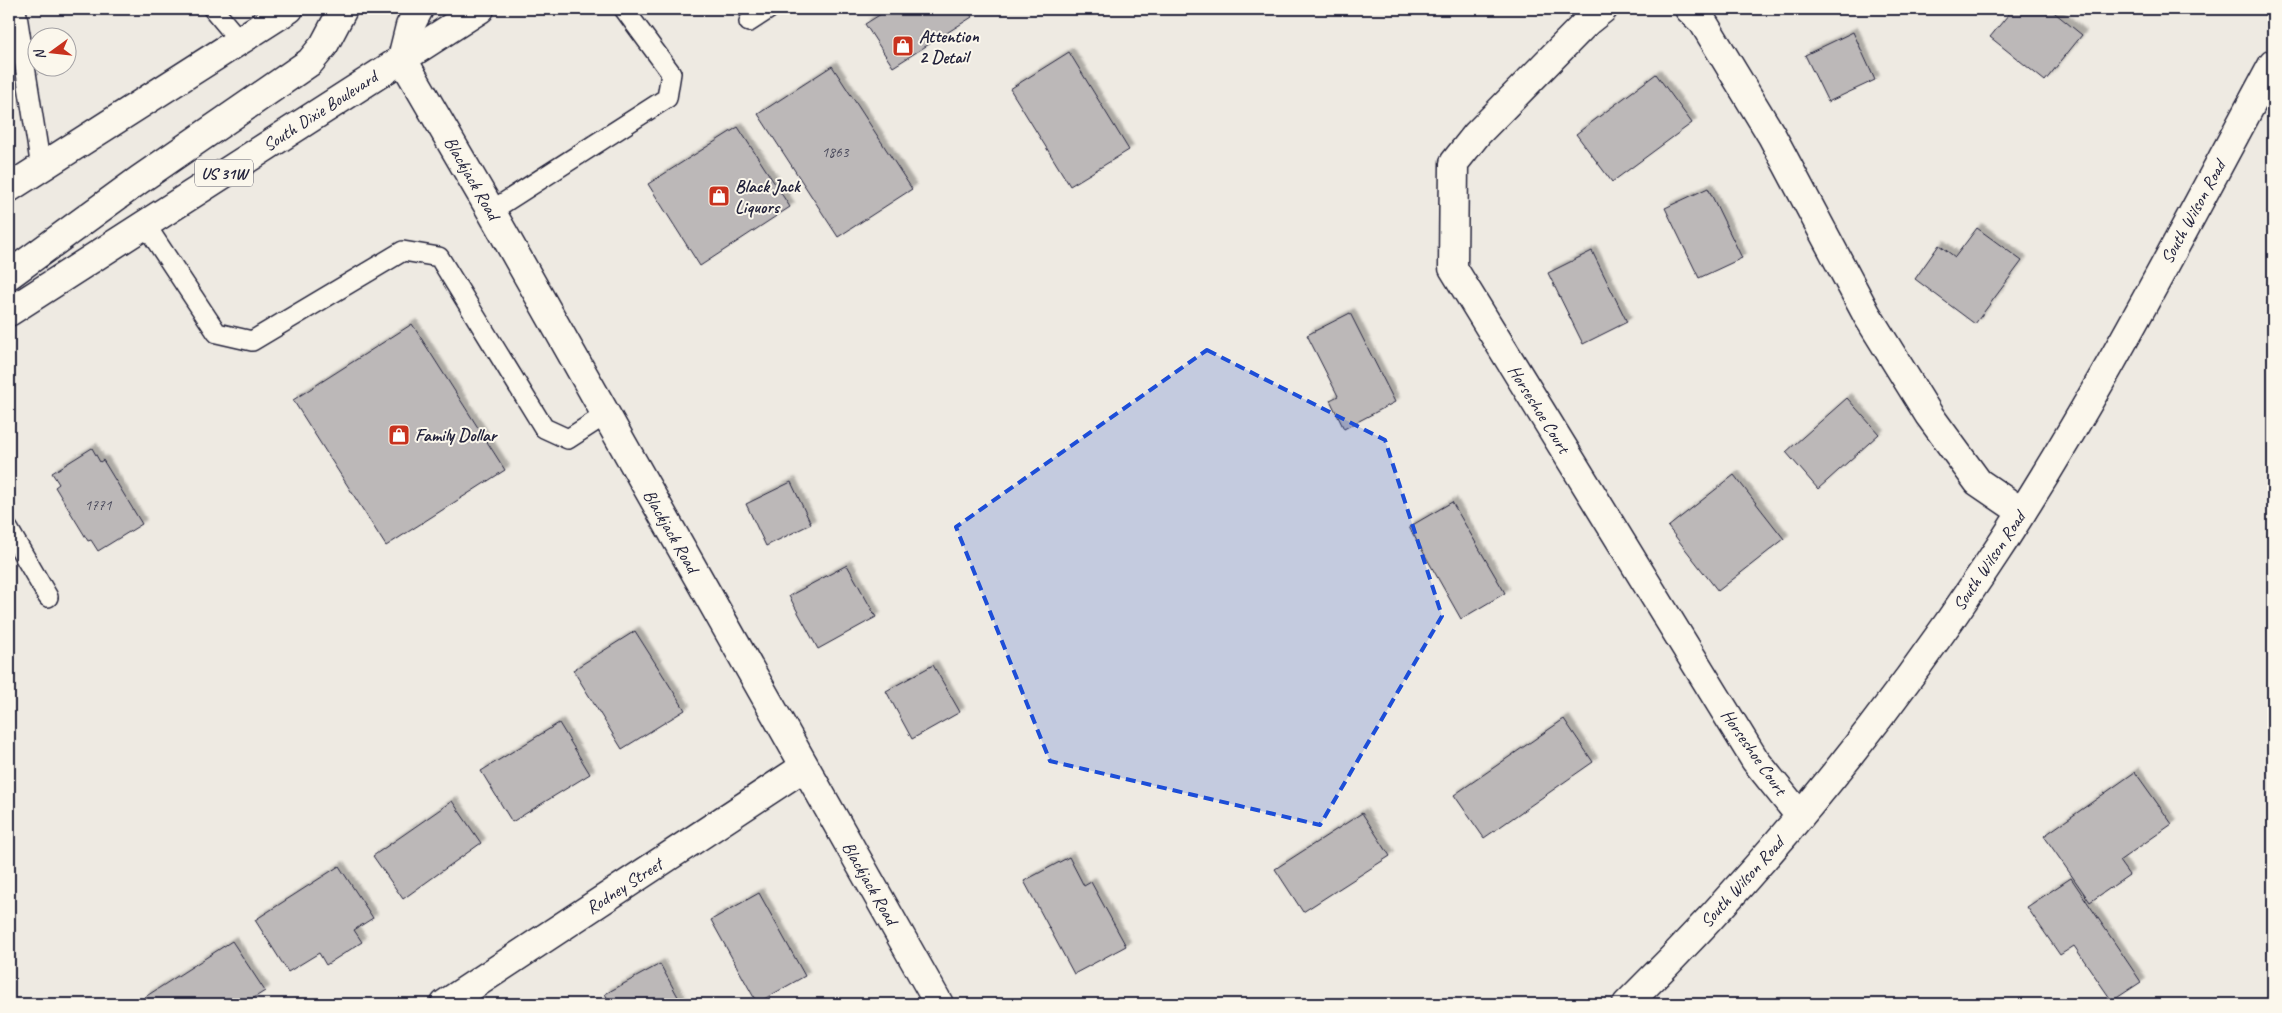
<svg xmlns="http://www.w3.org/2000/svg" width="2282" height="1013" font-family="Caveat,sans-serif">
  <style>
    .building { fill: #bcb8b8; stroke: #22223b; filter: url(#shadow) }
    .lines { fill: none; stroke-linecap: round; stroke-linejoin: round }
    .lane-casing { stroke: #22223b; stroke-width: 22 }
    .street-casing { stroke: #22223b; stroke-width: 31 }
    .secondary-casing { stroke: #22223b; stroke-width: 31 }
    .highway-casing { stroke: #22223b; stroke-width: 31 }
    .lane { stroke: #fbf7ec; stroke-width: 19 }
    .street { stroke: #fbf7ec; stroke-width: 28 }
    .secondary { stroke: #fbf7ec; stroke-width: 28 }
    .highway { stroke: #fbf7ec; stroke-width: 28 }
    .marked { fill: #1d4ed8; fill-opacity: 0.2; stroke: #1d4ed8; stroke-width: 4; stroke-dasharray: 10 6; stroke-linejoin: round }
    .labels { text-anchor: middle; stroke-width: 4; stroke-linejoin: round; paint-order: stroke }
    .number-label { font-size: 15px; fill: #48485a }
    .shield { fill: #fbf7ec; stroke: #636270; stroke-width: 1 }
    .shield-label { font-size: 16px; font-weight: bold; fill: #22223b }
    .poi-label { font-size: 18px; font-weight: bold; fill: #22223b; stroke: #fbf7ec; text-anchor: start }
    .street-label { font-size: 18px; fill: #22223b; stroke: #fbf7ec }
  </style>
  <defs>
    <filter id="shadow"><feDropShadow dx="4.5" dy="-4.5" stdDeviation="1" flood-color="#0004"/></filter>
  </defs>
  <rect width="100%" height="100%" fill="#eeeae2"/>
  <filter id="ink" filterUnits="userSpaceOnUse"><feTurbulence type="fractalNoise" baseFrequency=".02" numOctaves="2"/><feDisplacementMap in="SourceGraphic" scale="10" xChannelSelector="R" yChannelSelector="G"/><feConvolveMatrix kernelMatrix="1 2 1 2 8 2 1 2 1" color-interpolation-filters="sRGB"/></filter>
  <g filter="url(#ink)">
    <!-- building -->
    <g class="building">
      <polygon points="889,9 967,9 972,17 893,67 865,24"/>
      <polygon points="2013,9 2050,9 2082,35 2045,81 1990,37"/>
      <polygon points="1853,32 1875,80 1828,102 1805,55"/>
      <polygon points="1069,52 1129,150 1070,186 1010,89"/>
      <polygon points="832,66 912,189 838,237 758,114"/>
      <polygon points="1656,74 1692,123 1612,182 1576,134"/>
      <polygon points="738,127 790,207 700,266 648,184"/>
      <polygon points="1708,188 1742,258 1699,278 1665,208"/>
      <polygon points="1977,228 2022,261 1975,324 1915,279 1939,245 1955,257"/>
      <polygon points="1592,251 1627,322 1583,344 1548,273"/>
      <polygon points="1350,313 1395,402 1344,429 1330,400 1338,396 1307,335"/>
      <polygon points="412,324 505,470 386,546 293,400"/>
      <polygon points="1847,398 1879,434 1818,489 1786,452"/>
      <polygon points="92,448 100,462 103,460 142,524 98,551 91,540 88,541 55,487 59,484 52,473"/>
      <polygon points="1734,475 1784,539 1718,591 1668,527"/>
      <polygon points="791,482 811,524 766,546 746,504"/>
      <polygon points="1452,502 1505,593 1461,619 1409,527"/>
      <polygon points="847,565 876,617 818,649 789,596"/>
      <polygon points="635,631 685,710 622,749 573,670"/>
      <polygon points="933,665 960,712 912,739 886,691"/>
      <polygon points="1564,719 1593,762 1484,838 1454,795"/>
      <polygon points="559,723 590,774 512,822 481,771"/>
      <polygon points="2135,772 2172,824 2119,861 2129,875 2090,902 2044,836"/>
      <polygon points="452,801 481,843 403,899 373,856"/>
      <polygon points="1362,813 1390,856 1303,912 1275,869"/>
      <polygon points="1069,857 1084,886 1091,882 1126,946 1074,974 1024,881"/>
      <polygon points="339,866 373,918 354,930 362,942 326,965 319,953 288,972 255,920"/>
      <polygon points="2071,878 2141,982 2112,1001 2074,946 2060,955 2027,907"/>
      <polygon points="759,893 805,976 757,1003 711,920"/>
      <polygon points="232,941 265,991 244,1004 150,1004 145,997"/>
      <polygon points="660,964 682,1004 611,1004 605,994"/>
    </g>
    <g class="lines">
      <!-- lane casing -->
      <g class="lane-casing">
        <g id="lane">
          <polyline points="16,9 41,168"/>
          <polyline points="213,9 239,40"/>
          <polyline points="749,22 769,9"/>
          <polyline points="491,211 667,98 671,73 624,9"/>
          <polyline points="145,224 217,333 252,341 403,251 439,257 544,428 568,439 605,415"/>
          <polyline points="9,530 48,597"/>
        </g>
      </g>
      <!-- street casing -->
      <g class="street-casing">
        <g id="street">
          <polyline points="1603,9 1588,21 1477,134 1454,163 1453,268 1755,760 1800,816"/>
          <polyline points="1689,9 1703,22 1772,136 1867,315 1929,415 1978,482 2022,512"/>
          <polyline points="402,58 491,211 939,1004"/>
          <polyline points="445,1004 804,767"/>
        </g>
      </g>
      <!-- secondary casing -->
      <g class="secondary-casing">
        <path id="secondary" d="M1627,1004C1760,873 1881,725 1985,569C2093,408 2181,234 2273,64"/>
      </g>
      <!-- highway casing -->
      <g class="highway-casing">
        <g id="highway">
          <polyline points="402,58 410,26 419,9"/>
          <polyline points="9,188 289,9"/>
          <polyline points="9,275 139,180 310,62 324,45 343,9"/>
          <polyline points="9,312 480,9"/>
        </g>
      </g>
      <!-- lane -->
      <use href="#lane" class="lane"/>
      <!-- street -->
      <use href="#street" class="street"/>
      <!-- secondary -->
      <use href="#secondary" class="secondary"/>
      <!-- highway -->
      <use href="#highway" class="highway"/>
    </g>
  </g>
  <!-- marked area -->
  <path class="marked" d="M1207,350L1385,440L1442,616L1320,825L1050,761L956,527Z"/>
  <!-- icons -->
  <defs>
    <g id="shop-square" transform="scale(1.125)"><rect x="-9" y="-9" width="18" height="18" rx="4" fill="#c8321e" stroke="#fbf7ec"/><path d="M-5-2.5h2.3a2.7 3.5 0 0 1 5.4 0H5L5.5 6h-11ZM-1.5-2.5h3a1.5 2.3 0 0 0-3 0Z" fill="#fff"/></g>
  </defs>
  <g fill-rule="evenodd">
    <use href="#shop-square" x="903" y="46"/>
    <use href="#shop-square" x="719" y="196"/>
    <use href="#shop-square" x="399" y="435"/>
  </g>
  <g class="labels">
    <!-- number labels -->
    <g class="number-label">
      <text x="835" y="157">1863</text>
      <text x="98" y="510">1771</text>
    </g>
    <!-- shield labels -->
    <rect class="shield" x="195" y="159.5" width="58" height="27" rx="4"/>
    <g class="shield-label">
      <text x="224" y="179">US 31W</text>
    </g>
    <!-- poi labels -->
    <g class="poi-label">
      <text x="919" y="42">Attention<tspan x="919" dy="21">2 Detail</tspan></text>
      <text x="735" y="192">Black Jack<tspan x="735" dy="21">Liquors</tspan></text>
      <text x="415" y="441">Family Dollar</text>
    </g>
    <!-- street labels -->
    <g class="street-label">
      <text transform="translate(320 111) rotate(-33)" y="6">South Dixie Boulevard</text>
      <text transform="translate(472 178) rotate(60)" y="6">Blackjack Road</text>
      <text transform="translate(2193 212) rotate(-61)" y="6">South Wilson Road</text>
      <text transform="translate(1539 409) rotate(58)" y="6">Horseshoe Court</text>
      <text transform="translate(671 531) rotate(60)" y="6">Blackjack Road</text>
      <text transform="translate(1989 561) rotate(-56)" y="6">South Wilson Road</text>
      <text transform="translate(1754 752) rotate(55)" y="6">Horseshoe Court</text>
      <text transform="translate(1742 882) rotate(-48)" y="6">South Wilson Road</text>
      <text transform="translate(870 883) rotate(60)" y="6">Blackjack Road</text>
      <text transform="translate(624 886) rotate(-33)" y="6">Rodney Street</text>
    </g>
  </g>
  <!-- margin -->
  <rect width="2282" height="1013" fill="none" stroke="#fbf7ec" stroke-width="30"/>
  <rect x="15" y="15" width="2252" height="983" fill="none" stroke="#22223b" stroke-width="2" filter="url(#ink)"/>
  <!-- north arrow -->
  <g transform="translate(52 52) rotate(255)"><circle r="24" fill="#fbf7ec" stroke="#a4a2a5"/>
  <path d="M0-4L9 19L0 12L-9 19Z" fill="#c8321e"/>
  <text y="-8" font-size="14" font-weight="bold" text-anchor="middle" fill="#22223b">N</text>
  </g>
</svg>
